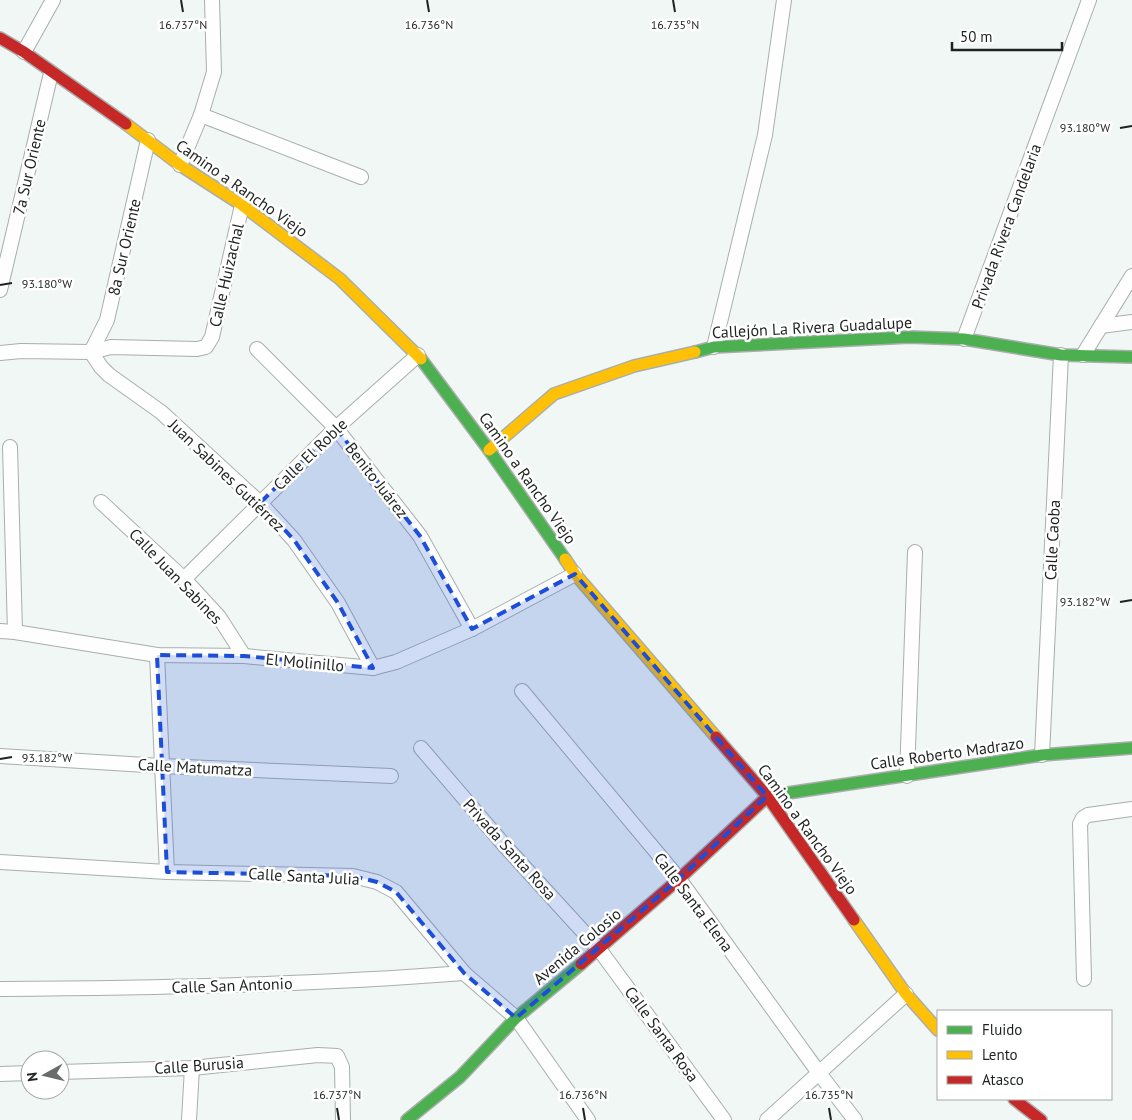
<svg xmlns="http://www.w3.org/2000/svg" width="1132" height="1120" font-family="'PT Sans',sans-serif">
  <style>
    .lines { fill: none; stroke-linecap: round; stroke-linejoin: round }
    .street-casing { stroke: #a9aeac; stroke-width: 16 }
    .fast-casing { stroke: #a9aeac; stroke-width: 14 }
    .slow-casing { stroke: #a9aeac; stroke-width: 14 }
    .jam-casing { stroke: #a9aeac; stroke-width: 14 }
    .street { stroke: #fdfefd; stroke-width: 14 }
    .fast { stroke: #4caf50; stroke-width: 11 }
    .slow { stroke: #ffc107; stroke-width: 11 }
    .jam { stroke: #c62828; stroke-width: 11 }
    .marked { fill: #1d4ed8; fill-opacity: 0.2; stroke: #1d4ed8; stroke-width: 4; stroke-dasharray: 10 6; stroke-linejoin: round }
    .ticks { fill: none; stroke: #1e2321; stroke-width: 2 }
    .labels { text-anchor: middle; stroke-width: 5; stroke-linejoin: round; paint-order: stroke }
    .street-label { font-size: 16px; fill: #1e2321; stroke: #fff }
    .ticks-label { font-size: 12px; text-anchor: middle; fill: #1e2321; stroke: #fff; stroke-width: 5; stroke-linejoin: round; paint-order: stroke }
  </style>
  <rect width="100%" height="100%" fill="#f0f7f4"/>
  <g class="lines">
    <!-- street casing -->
    <g class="street-casing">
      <g id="street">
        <polyline points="24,52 53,0"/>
        <polyline points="201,115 361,177"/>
        <polyline points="180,165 201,115 214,72 212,0"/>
        <polyline points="0,290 51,73"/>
        <polyline points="1101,326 1132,322"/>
        <polyline points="964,339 1089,0"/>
        <polyline points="714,347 765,135 784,0"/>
        <polyline points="257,349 336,428 420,536 472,629"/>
        <polyline points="91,352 101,367 109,375 161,412 260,503 294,540 338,603 373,668"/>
        <polyline points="91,352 107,320 148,140"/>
        <polyline points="0,353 21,351 91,352 111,347 197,349 206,347 212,337 242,205"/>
        <polyline points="1083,355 1132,276"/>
        <polyline points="10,447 15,632"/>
        <polyline points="101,502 184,579 219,617 244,656"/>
        <polyline points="184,579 336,428 418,355"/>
        <polyline points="0,631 15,632 157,655 244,656 373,668 396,662 472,629 575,574"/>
        <polyline points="157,655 167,872"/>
        <polyline points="522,691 679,879 819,1073 855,1120"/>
        <polyline points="421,748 505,846 599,949 724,1120"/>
        <polyline points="1042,755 1061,355"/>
        <polyline points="0,756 162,766 391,776"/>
        <polyline points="907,776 915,552"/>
        <polyline points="0,862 167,872 353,876 377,882 396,892 464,973 516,1018 588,1120"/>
        <polyline points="1084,979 1080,824 1083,818 1088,815 1132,809"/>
        <path d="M0,989C155,988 309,985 464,973"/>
        <polyline points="60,1072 192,1068 318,1055 337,1056 342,1067 343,1120"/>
        <polyline points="0,1074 30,1073"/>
        <polyline points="189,1120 192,1068"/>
        <polyline points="767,1120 906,994"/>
      </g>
    </g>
    <!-- fast casing -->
    <g class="fast-casing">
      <g id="fast">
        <polyline points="695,352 714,347 909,337 964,339 1061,355 1132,357"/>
        <polyline points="421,359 489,450 565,559"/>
        <polyline points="768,796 1042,755 1132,748"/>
        <polyline points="407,1120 460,1077 516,1018 581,964"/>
      </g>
    </g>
    <!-- slow casing -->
    <g class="slow-casing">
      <g id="slow">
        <polyline points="126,124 180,165 242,205 340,279 421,359"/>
        <polyline points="489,450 554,394 634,366 695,352"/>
        <polyline points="565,559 575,574 716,737"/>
        <polyline points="854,920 906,994 938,1030"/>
      </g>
    </g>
    <!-- jam casing -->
    <g class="jam-casing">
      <g id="jam">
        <polyline points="0,38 24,52 126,124"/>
        <polyline points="716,737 767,796 854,920"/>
        <polyline points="581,964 679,879 768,796"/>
        <polyline points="1014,1099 1041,1120"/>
      </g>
    </g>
    <!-- street -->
    <use href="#street" class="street"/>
    <!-- fast -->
    <use href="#fast" class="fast"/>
    <!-- slow -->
    <use href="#slow" class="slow"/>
    <!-- jam -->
    <use href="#jam" class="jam"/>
  </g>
  <!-- marked area -->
  <path class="marked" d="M336,428L420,536L472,629L575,574L767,796L679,879L516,1018L464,973L396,892L377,882L353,876L167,872L157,655L244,656L373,668L338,603L294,540L260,503Z"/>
  <!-- ticks -->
  <path class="ticks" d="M181,0L183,12M427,0L429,12M673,0L675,12M1120,128L1132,126M0,285L12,283M1120,602L1132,600M0,759L12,757M337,1108L339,1120M583,1108L585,1120M829,1108L831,1120"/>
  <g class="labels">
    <!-- street labels -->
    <g class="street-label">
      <text transform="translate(29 167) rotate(-77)" y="6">7a Sur Oriente</text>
      <text transform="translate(242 188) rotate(35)" y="6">Camino a Rancho Viejo</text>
      <text transform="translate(1006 226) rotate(-70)" y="6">Privada Rivera Candelaria</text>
      <text transform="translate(124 247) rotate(-77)" y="6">8a Sur Oriente</text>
      <text transform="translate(226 275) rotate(-77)" y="6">Calle Huizachal</text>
      <text transform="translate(812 327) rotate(-3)" y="6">Callejón La Rivera Guadalupe</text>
      <text transform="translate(310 454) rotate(-44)" y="6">Calle El Roble</text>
      <text transform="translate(227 475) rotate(44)" y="6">Juan Sabines Gutiérrez</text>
      <text transform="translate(528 478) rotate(55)" y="6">Camino a Rancho Viejo</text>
      <text transform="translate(377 480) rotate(52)" y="6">Benito Juárez</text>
      <text transform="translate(1052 540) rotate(-87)" y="6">Calle Caoba</text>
      <text transform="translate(176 576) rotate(46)" y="6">Calle Juan Sabines</text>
      <text transform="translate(305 662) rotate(5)" y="6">El Molinillo</text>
      <text transform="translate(947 753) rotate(-8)" y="6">Calle Roberto Madrazo</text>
      <text transform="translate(195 767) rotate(3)" y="6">Calle Matumatza</text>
      <text transform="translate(808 829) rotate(54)" y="6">Camino a Rancho Viejo</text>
      <text transform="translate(510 849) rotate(48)" y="6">Privada Santa Rosa</text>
      <text transform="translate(304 876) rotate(3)" y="6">Calle Santa Julia</text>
      <text transform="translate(694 902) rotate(53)" y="6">Calle Santa Elena</text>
      <text transform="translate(577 946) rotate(-40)" y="6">Avenida Colosio</text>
      <text transform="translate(232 985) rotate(-2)" y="6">Calle San Antonio</text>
      <text transform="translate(662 1034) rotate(54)" y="6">Calle Santa Rosa</text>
      <text transform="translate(199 1065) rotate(-4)" y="6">Calle Burusia</text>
    </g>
  </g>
  <g class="ticks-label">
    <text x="183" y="29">16.737°N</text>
    <text x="429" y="29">16.736°N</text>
    <text x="675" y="29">16.735°N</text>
    <text x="1085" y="132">93.180°W</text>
    <text x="47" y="288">93.180°W</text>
    <text x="1085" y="606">93.182°W</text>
    <text x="47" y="762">93.182°W</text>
    <text x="337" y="1099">16.737°N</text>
    <text x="583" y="1099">16.736°N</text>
    <text x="829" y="1099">16.735°N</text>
  </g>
  <!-- legend -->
  <rect x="937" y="1010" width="175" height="90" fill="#ffffff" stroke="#a5a7a6"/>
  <rect x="947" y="1026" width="25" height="8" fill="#4caf50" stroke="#a5a7a6"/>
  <text x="982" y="1035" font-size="15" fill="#1e2321">Fluido</text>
  <rect x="947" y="1051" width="25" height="8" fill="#ffc107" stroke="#a5a7a6"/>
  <text x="982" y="1060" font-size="15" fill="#1e2321">Lento</text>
  <rect x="947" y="1076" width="25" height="8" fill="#c62828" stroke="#a5a7a6"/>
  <text x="982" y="1085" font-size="15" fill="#1e2321">Atasco</text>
  <!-- north arrow -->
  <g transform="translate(45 1075) rotate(262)"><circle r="24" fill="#ffffff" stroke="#a5a7a6"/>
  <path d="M0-4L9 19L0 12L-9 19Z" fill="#686d6b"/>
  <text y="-8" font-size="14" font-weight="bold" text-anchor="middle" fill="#1e2321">N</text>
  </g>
  <!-- scale -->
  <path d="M952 42v8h110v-8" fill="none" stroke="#1e2321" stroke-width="2.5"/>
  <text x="960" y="42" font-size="15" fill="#1e2321" stroke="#ffffff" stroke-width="4" paint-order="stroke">50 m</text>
</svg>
